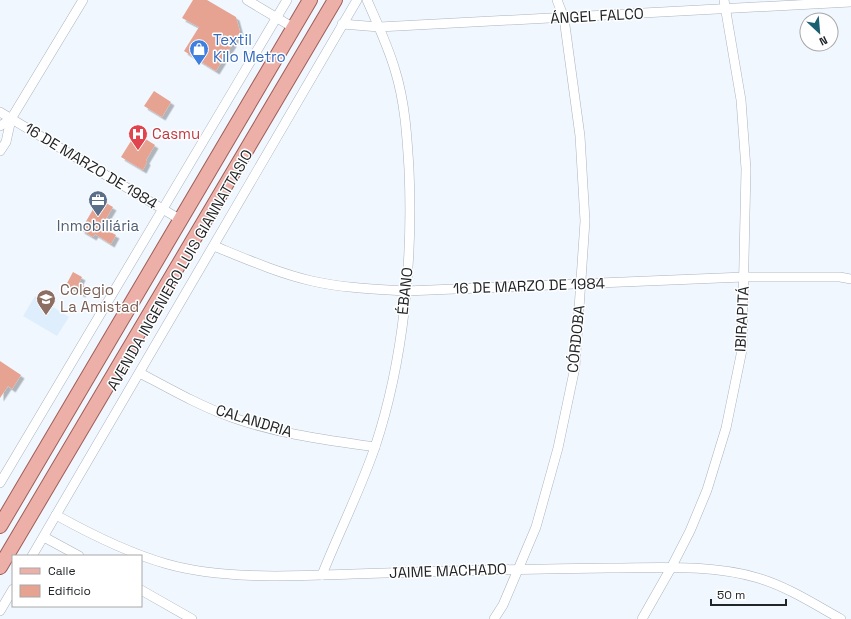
<svg xmlns="http://www.w3.org/2000/svg" width="851" height="619" font-family="'Space Grotesk',sans-serif">
  <style>
    .built { fill: #dfeefd }
    .building { fill: #e6a391; filter: url(#shadow) }
    .lines { fill: none; stroke-linecap: round; stroke-linejoin: round }
    .minor-casing { stroke: #abb4bd; stroke-width: 10 }
    .primary-casing { stroke: #9e5e57; stroke-width: 16 }
    .minor { stroke: #fff; stroke-width: 9 }
    .primary { stroke: #edb0a9; stroke-width: 14 }
    .labels { text-anchor: middle; stroke-width: 3; stroke-linejoin: round; paint-order: stroke }
    .street-label { font-size: 15px; fill: #222528; stroke: #fff }
    .shop-label { font-size: 15px; fill: #366cbe; stroke: #fff; text-anchor: start }
    .health-label { font-size: 15px; fill: #be3a42; stroke: #fff; text-anchor: start }
    .service-label { font-size: 15px; fill: #4e5e75; stroke: #fff }
    .education-label { font-size: 15px; fill: #785e54; stroke: #fff; text-anchor: start }
  </style>
  <defs>
    <filter id="shadow"><feDropShadow dx="3.5" dy="3.5" stdDeviation="0" flood-color="#0004"/></filter>
  </defs>
  <rect width="100%" height="100%" fill="#f0f7ff"/>
  <!-- built -->
  <polygon class="built" points="35,296 69,317 57,336 23,316"/>
  <!-- building -->
  <g class="building">
    <polygon points="193,0 207,0 236,17 240,32 216,71 184,51 199,27 182,18"/>
    <polygon points="154,91 171,102 162,117 144,106"/>
    <polygon points="136,133 155,145 146,160 147,162 143,170 121,157"/>
    <polygon points="99,199 113,207 101,227 116,235 111,244 95,234 93,237 81,230"/>
    <polygon points="73,272 82,277 79,283 86,287 82,294 66,285"/>
    <polygon points="0,361 21,375 12,389 8,386 0,398"/>
  </g>
  <g class="lines">
    <!-- minor casing -->
    <g class="minor-casing">
      <g id="minor">
        <polyline points="247,0 294,28"/>
        <polyline points="342,24 379,27 851,2"/>
        <polyline points="0,112 181,220"/>
        <polyline points="0,126 11,119"/>
        <polyline points="0,151 6,142 11,119 83,0"/>
        <path d="M214,246C246,259 278,273 312,281C343,288 374,289 406,291L744,277H840L851,279"/>
        <path d="M140,373C170,389 200,406 231,417C278,434 327,440 375,447"/>
        <polyline points="0,483 287,0"/>
        <path d="M56,515C92,535 128,553 167,564C224,580 295,576 353,574C438,571 523,569 609,568C658,568 710,564 758,578C788,587 814,604 841,619"/>
        <polyline points="44,537 79,556"/>
        <polyline points="32,556 357,0"/>
        <path d="M322,575C339,532 360,491 375,447C404,360 413,259 409,169C407,136 405,102 395,70C388,46 377,23 367,0"/>
        <polyline points="141,590 192,619"/>
        <polyline points="0,611 13,589"/>
        <polyline points="494,619 503,605 536,527 558,448 575,367 585,221 580,136 564,18 557,0"/>
        <polyline points="642,619 671,568 690,531 707,490 726,428 742,350 746,169 741,100 724,0"/>
      </g>
    </g>
    <!-- primary casing -->
    <g class="primary-casing">
      <g id="primary">
        <polyline points="0,526 310,0"/>
        <polyline points="0,567 335,0"/>
      </g>
    </g>
    <!-- minor -->
    <use href="#minor" class="minor"/>
    <!-- primary -->
    <use href="#primary" class="primary"/>
  </g>
  <!-- icons -->
  <defs>
    <g id="shop-pin" transform="scale(1)"><path d="M0 17L-7.5 6A9.5 9.5 0 1 1 7.5 6Z" fill="#3f7fe0" stroke="#fff"/><path d="M-5-2.5h2.3a2.7 3.5 0 0 1 5.4 0H5L5.5 6h-11ZM-1.5-2.5h3a1.5 2.3 0 0 0-3 0Z" fill="#fff"/></g>
    <g id="hospital-pin" transform="scale(1)"><path d="M0 17L-7.5 6A9.5 9.5 0 1 1 7.5 6Z" fill="#e0444e" stroke="#fff"/><path d="M-5-5h3v3.5h4V-5h3V5h-3V1.5h-4V5h-3Z" fill="#fff"/></g>
    <g id="office-pin" transform="scale(1)"><path d="M0 17L-7.5 6A9.5 9.5 0 1 1 7.5 6Z" fill="#5c6f8a" stroke="#fff"/><path d="M-6-3h4V-5.5h4V-3h4V5H-6ZM-1-4.5V-3h2v-1.5ZM-6 0V1H6V0Z" fill="#fff"/></g>
    <g id="school-pin" transform="scale(1)"><path d="M0 17L-7.5 6A9.5 9.5 0 1 1 7.5 6Z" fill="#8d6e63" stroke="#fff"/><path d="M0-5L7-2L0 1L-7-2ZM-4 1L0 2.5L4 1V4Q0 6-4 4Z" fill="#fff"/></g>
  </defs>
  <g fill-rule="evenodd">
    <use href="#shop-pin" x="199" y="49"/>
    <use href="#hospital-pin" x="138" y="134"/>
    <use href="#office-pin" x="98" y="200"/>
    <use href="#school-pin" x="46" y="299"/>
  </g>
  <g class="labels">
    <!-- street labels -->
    <g class="street-label">
      <text transform="translate(597 16) rotate(-3)" y="5">ÁNGEL FALCO</text>
      <text transform="translate(91 166) rotate(31)" y="5">16 DE MARZO DE 1984</text>
      <text transform="translate(180 270) rotate(-60)" y="5">AVENIDA INGENIERO LUIS GIANNATTASIO</text>
      <text transform="translate(529 286) rotate(-2)" y="5">16 DE MARZO DE 1984</text>
      <text transform="translate(405 291) rotate(-84)" y="5">ÉBANO</text>
      <text transform="translate(742 319) rotate(-87)" y="5">IBIRAPITÁ</text>
      <text transform="translate(576 339) rotate(-84)" y="5">CÓRDOBA</text>
      <text transform="translate(254 421) rotate(17)" y="5">CALANDRIA</text>
      <text transform="translate(448 571) rotate(-2)" y="5">JAIME MACHADO</text>
    </g>
    <!-- shop labels -->
    <g class="shop-label">
      <text x="213" y="45">Textil<tspan x="213" dy="17">Kilo Metro</tspan></text>
    </g>
    <!-- health labels -->
    <g class="health-label">
      <text x="152" y="139">Casmu</text>
    </g>
    <!-- service labels -->
    <g class="service-label">
      <text x="98" y="231">Inmobiliária</text>
    </g>
    <!-- education labels -->
    <g class="education-label">
      <text x="60" y="295">Colegio<tspan x="60" dy="17">La Amistad</tspan></text>
    </g>
  </g>
  <!-- legend -->
  <rect x="12" y="555" width="130" height="52" fill="#ffffff" stroke="#a7a8a9"/>
  <rect x="20" y="568" width="20" height="6" fill="#edb0a9" stroke="#a7a8a9"/>
  <text x="48" y="575" font-size="12" fill="#222528">Calle</text>
  <rect x="20" y="585" width="20" height="12" fill="#e6a391" stroke="#a7a8a9"/>
  <text x="48" y="595" font-size="12" fill="#222528">Edificio</text>
  <!-- north arrow -->
  <g transform="translate(819 32) rotate(154)"><circle r="19" fill="#ffffff" stroke="#a7a8a9"/>
  <path d="M0-3L7 15L0 10L-7 15Z" fill="#1b6072"/>
  <text y="-6" font-size="11" font-weight="bold" text-anchor="middle" fill="#222528">N</text>
  </g>
  <!-- scale -->
  <path d="M711 599v6h75v-6" fill="none" stroke="#222528" stroke-width="2"/>
  <text x="717" y="599" font-size="12" fill="#222528" stroke="#ffffff" stroke-width="3" paint-order="stroke">50 m</text>
</svg>
